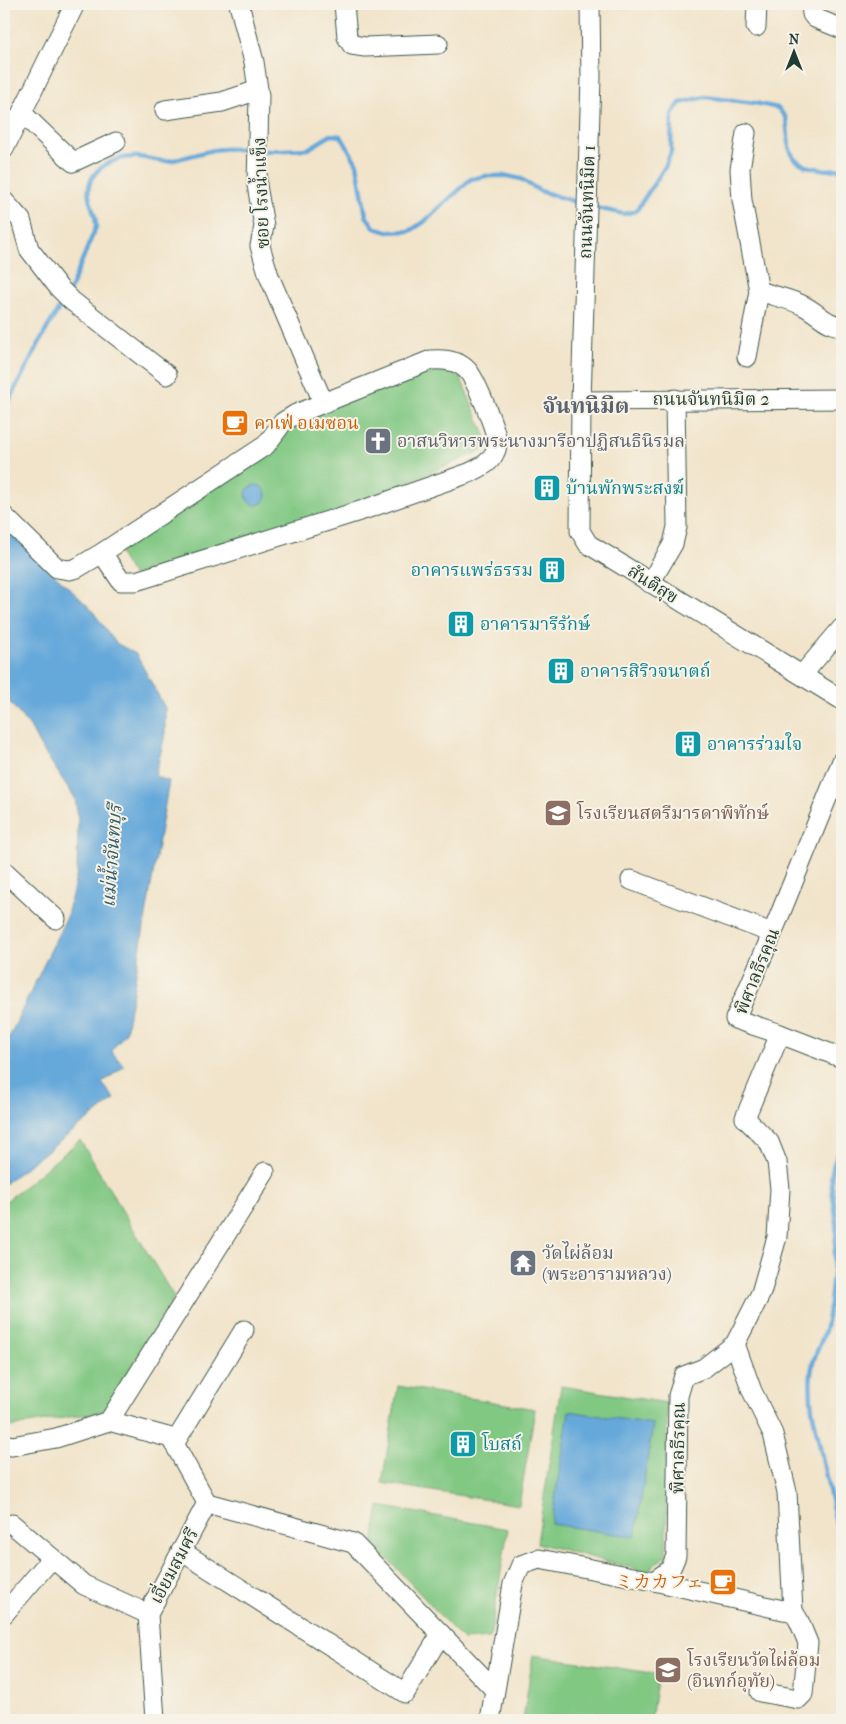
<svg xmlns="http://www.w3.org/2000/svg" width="846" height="1724" font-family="'IM FELL French Canon','Noto Serif JP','Noto Serif Thai',serif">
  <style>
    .green { fill: #81c883; stroke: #50825c }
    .water { fill: #65a8da; stroke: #427287 }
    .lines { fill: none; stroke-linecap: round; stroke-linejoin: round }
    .stream { stroke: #65a8da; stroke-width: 4.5 }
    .minor-casing { stroke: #3e564a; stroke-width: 21 }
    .minor { stroke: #fff; stroke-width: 19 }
    .labels { text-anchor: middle; stroke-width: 4; stroke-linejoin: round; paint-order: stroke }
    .street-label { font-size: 18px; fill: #1f3d34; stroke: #f7f3e8 }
    .food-label { font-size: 18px; fill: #c56008; stroke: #f7f3e8; text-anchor: start }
    .worship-label { font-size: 18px; fill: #5b616d; stroke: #f7f3e8; text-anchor: start }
    .culture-label { font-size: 18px; fill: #0d838f; stroke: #f7f3e8; text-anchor: start }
    .education-label { font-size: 18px; fill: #785e54; stroke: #f7f3e8; text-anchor: start }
    .water-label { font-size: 19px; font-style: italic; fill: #345d66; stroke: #f7f3e8 }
    .district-label { font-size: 22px; font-weight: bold; fill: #5b646f; stroke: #f7f3e8 }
  </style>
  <rect width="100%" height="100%" fill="#f7f3e8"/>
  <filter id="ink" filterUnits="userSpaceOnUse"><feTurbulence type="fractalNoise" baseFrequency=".02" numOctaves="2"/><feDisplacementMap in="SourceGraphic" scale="10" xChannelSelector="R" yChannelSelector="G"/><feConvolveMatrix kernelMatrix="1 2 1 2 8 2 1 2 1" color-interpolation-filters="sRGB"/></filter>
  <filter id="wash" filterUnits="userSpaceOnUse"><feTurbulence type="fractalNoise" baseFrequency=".0096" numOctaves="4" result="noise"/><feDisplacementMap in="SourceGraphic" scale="20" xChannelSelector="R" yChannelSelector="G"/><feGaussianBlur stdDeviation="1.12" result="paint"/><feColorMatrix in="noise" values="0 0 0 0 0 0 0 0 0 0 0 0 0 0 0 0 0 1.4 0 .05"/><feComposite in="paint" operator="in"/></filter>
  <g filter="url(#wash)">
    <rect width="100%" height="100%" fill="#f1e4ca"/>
    <!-- green -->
    <g class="green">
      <polygon points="429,366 458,372 490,447 329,516 133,576 117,549 290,424"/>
      <polygon points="80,1140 174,1297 105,1411 4,1428 4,1203"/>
      <polygon points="398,1386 535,1409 519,1505 382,1483"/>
      <polygon points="561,1386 667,1403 666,1555 647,1572 537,1543"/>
      <polygon points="379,1506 508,1529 490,1638 463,1640 373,1543"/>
      <polygon points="533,1655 658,1674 651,1720 523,1720"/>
    </g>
    <!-- water -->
    <g class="water">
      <circle cx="256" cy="495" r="10"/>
      <polygon points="4,526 91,609 116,643 136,654 165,708 165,735 155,776 169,781 126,1032 111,1051 124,1066 102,1083 115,1099 4,1184 4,1048 67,916 77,873 78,819 75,798 39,744 30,727 4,695"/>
      <polygon points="569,1411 653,1424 635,1537 551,1524"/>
    </g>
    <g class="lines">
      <!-- stream -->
      <g class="stream">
        <polyline points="261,151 308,149 331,135 341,136 357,164 366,216 375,228 388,232 410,231 424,222 471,179 486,176 507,176 521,179 540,191 582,204"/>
        <polyline points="592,207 624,214 636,211 665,167 671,152 672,114 680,103 705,97 755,103 778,108 786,118 789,147 794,159 806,166 826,170 842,169"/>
        <path d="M69,292L96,227C97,210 83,197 91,180C98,164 121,156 137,157C147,157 157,162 167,161C186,159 204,150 223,149C233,148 244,150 254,150"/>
        <polyline points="4,410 45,332 64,300"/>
        <path d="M842,1147C820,1180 840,1202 836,1236C834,1266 832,1297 826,1327C823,1340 816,1351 813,1363C809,1378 810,1393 812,1409L842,1552"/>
      </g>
    </g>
  </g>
  <g filter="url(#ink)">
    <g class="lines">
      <!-- minor casing -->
      <g class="minor-casing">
        <g id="minor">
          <polyline points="239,4 254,62 259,96 257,185 264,226 260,246 269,276 323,402"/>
          <polyline points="344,4 347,37 352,45 365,47 438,44"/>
          <polyline points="590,4 591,78 581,401 580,531 588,544 842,700"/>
          <polyline points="811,4 812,14 815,18 842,29"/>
          <polyline points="756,27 757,4"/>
          <polyline points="165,110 222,102 258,90"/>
          <polyline points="22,113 73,162 116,142"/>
          <polyline points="746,133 740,169 742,200 759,291 747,357"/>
          <polyline points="4,149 75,4"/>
          <polyline points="4,201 21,220 29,249 59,288 72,301 167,375"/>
          <path d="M759,291C773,296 791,299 804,306C818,313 826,325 842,326"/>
          <polyline points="581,401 842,399"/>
          <path d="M4,516L57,568L69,570L77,568L102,553L266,445L283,422L296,414L431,360C444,359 458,360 467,370C476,379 495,428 497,441C497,445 497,449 495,452C490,464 479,468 469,473L363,510L136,581H121L102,553"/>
          <polyline points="650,583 673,544 677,527 675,399"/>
          <polyline points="802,675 842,628"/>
          <polyline points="4,871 56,919"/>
          <polyline points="631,880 772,933"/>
          <polyline points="780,1034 842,1058"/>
          <polyline points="109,1421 265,1172"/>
          <polyline points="4,1444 12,1446 56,1438 109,1421 171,1438 207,1503 353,1543 494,1689"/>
          <polyline points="174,1444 244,1330"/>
          <polyline points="12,1524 84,1585 148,1614"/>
          <polyline points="181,1551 405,1693 441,1634"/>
          <polyline points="654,1581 783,1610 793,1611 787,1492 773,1434 752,1391 735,1344"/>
          <polyline points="4,1614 52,1558"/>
          <polyline points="760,1692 798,1699 803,1694 808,1643 799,1621 793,1611"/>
          <polyline points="155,1720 148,1614 207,1503"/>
          <polyline points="490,1720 513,1584 521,1565 539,1559 654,1581 670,1570 676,1556 678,1396 684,1376 704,1368 735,1344 761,1293 777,1237 780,1189 777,1162 769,1142 745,1118 780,1034 735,1019 770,939 842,761"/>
        </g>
      </g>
      <!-- minor -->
      <use href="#minor" class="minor"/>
    </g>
  </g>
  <!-- icons -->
  <defs>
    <g id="cafe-square" transform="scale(1.4375)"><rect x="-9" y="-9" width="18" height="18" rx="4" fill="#e8710a" stroke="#f7f3e8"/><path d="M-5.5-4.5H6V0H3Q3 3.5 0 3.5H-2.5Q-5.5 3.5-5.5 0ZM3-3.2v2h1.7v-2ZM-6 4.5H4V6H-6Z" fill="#fff"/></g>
    <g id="church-square" transform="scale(1.4375)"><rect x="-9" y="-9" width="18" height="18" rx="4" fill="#6b7280" stroke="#f7f3e8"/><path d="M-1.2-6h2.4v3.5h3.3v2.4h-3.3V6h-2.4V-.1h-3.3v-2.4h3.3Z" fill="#fff"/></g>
    <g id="building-square" transform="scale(1.4375)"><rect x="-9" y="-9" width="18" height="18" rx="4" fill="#0f9aa8" stroke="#f7f3e8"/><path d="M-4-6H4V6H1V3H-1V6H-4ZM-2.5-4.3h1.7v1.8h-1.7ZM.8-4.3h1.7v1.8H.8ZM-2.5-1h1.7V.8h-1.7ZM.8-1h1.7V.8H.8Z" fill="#fff"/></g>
    <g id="school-square" transform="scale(1.4375)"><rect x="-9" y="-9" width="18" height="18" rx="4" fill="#8d6e63" stroke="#f7f3e8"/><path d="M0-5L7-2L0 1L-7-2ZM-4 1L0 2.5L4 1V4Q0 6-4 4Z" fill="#fff"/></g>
    <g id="temple-square" transform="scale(1.4375)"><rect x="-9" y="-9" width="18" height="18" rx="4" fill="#6b7280" stroke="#f7f3e8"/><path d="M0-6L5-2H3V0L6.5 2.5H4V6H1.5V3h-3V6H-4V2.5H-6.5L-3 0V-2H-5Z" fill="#fff"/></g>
  </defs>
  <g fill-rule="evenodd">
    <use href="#cafe-square" x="235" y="423"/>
    <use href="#church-square" x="378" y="441"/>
    <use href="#building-square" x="547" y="488"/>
    <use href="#building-square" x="552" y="570"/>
    <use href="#building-square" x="461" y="624"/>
    <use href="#building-square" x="561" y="671"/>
    <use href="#building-square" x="688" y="744"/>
    <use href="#school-square" x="558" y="813"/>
    <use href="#temple-square" x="523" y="1263"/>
    <use href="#building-square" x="463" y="1444"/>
    <use href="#cafe-square" x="723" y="1582"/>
    <use href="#school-square" x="668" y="1670"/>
  </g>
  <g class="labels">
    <!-- street labels -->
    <g class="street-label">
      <text transform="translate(261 193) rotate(-92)" y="6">ซอย โรงน้ำแข็ง</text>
      <text transform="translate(587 202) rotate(-88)" y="6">ถนนจันทนิมิต 1</text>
      <text x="711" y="405">ถนนจันทนิมิต 2</text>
      <text transform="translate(653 584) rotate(32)" y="6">สันติสุข</text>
      <text transform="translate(757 971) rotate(-68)" y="6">พิศาลธีรคุณ</text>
      <text transform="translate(678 1448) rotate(-89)" y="6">พิศาลธีรคุณ</text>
      <text transform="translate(174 1566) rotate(-62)" y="6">เอี่ยมสมศรี</text>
    </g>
    <!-- food labels -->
    <g class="food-label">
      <text x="254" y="429">คาเฟ่ อเมซอน</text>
      <text x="704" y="1588" text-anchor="end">ミカカフェ</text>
    </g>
    <!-- worship labels -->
    <g class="worship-label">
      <text x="397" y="447">อาสนวิหารพระนางมารีอาปฏิสนธินิรมล</text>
      <text x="542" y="1259">วัดไผ่ล้อม<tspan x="542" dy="21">(พระอารามหลวง)</tspan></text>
    </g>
    <!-- culture labels -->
    <g class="culture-label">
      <text x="566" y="494">บ้านพักพระสงฆ์</text>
      <text x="533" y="576" text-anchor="end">อาคารแพร่ธรรม</text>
      <text x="480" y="630">อาคารมารีรักษ์</text>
      <text x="580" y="677">อาคารสิริวจนาตถ์</text>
      <text x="707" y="750">อาคารร่วมใจ</text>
      <text x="482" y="1450">โบสถ์</text>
    </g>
    <!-- education labels -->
    <g class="education-label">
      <text x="577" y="819">โรงเรียนสตรีมารดาพิทักษ์</text>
      <text x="687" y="1666">โรงเรียนวัดไผ่ล้อม<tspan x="687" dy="21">(อินทก์อุทัย)</tspan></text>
    </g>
    <!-- water labels -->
    <g class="water-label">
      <text transform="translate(111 856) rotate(-86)" y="7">แม่น้ำจันทบุรี</text>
    </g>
    <!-- district labels -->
    <g class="district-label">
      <text x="586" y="413">จันทนิมิต</text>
    </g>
  </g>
  <!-- margin -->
  <rect width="846" height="1724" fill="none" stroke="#f7f3e8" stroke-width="20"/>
  <!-- north arrow -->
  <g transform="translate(794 52)" stroke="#f7f3e8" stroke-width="4" paint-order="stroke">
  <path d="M0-4L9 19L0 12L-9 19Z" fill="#1f3d34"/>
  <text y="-8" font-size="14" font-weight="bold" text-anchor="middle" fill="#1f3d34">N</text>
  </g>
</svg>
